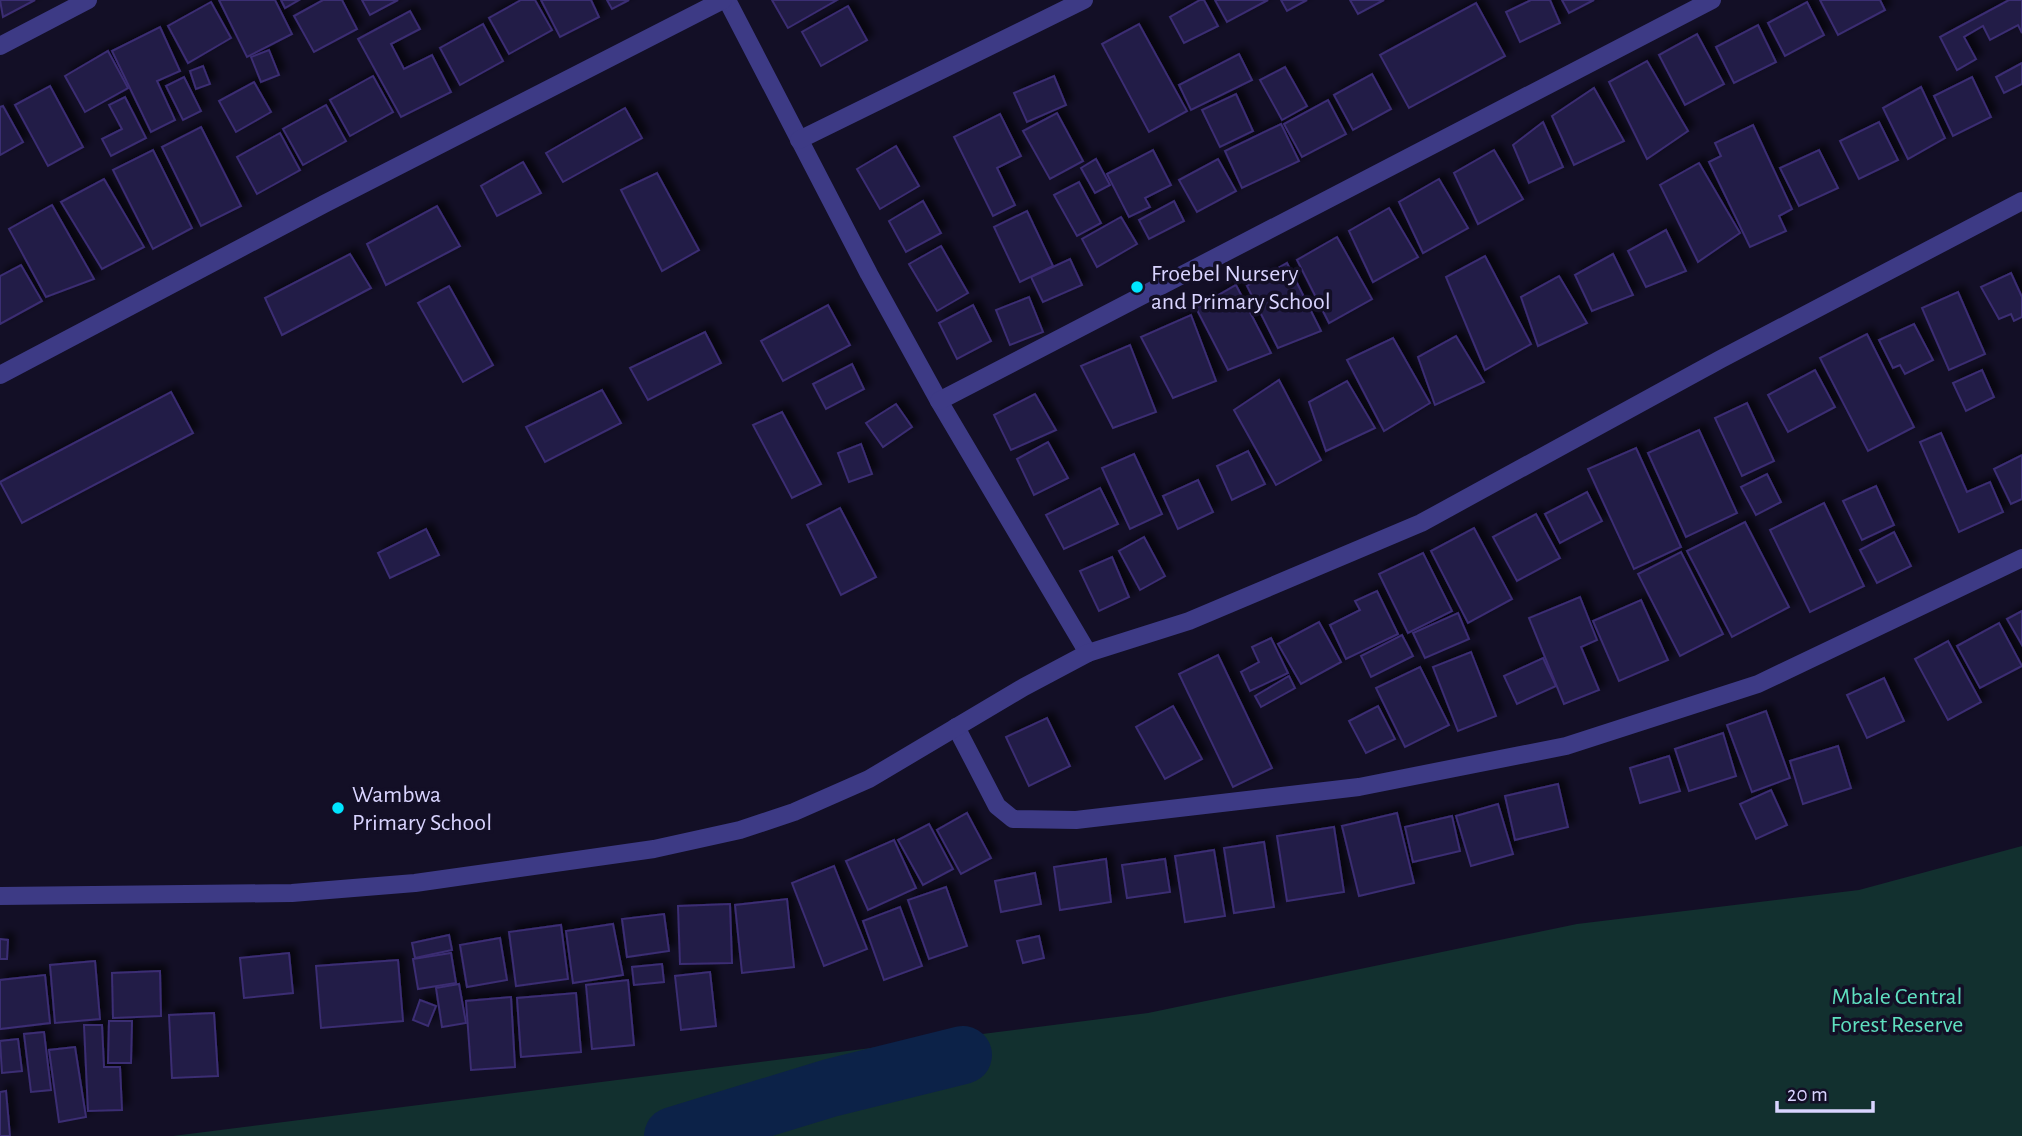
<svg xmlns="http://www.w3.org/2000/svg" width="2022" height="1136" font-family="'Alegreya Sans',sans-serif">
  <style>
    .green { fill: #12302f }
    .lines { fill: none; stroke-linecap: round; stroke-linejoin: round }
    .river { stroke: #0c2248; stroke-width: 58 }
    .building { fill: #241b47; stroke: #3b2d73; stroke-width: 2; filter: url(#shadow) }
    .minor { stroke: #3d3a85; stroke-width: 18 }
    .poi-dot { fill: #00e5ff; stroke: #130f26; stroke-width: 2.5 }
    .labels { text-anchor: middle; stroke-width: 7; stroke-linejoin: round; paint-order: stroke }
    .poi-label { font-size: 24px; fill: #d9d4ff; stroke: #130f26; text-anchor: start }
    .park-label { font-size: 24px; fill: #5fe0c0; stroke: #130f26 }
  </style>
  <defs>
    <filter id="shadow"><feDropShadow dx="6" dy="-6" stdDeviation="3.5" flood-color="#0009"/></filter>
  </defs>
  <rect width="100%" height="100%" fill="#130f26"/>
  <!-- green -->
  <polygon class="green" points="2022,846 2022,1136 173,1136 1148,1013 1577,924 1859,890"/>
  <g class="lines">
    <!-- river -->
    <polyline class="river" points="673,1136 830,1088 963,1055"/>
  </g>
  <!-- building -->
  <g class="building">
    <polygon points="0,0 35,0 3,17"/>
    <polygon points="219,0 275,0 292,34 247,57"/>
    <polygon points="281,0 299,0 285,8"/>
    <polygon points="323,0 342,0 357,29 314,52 294,16"/>
    <polygon points="362,0 398,0 370,15"/>
    <polygon points="521,0 535,0 552,30 509,54 489,18"/>
    <polygon points="541,0 591,0 599,17 560,37"/>
    <polygon points="607,0 629,0 612,9"/>
    <polygon points="772,0 837,0 788,28"/>
    <polygon points="1200,0 1204,0 1218,26 1184,43 1170,17"/>
    <polygon points="1215,0 1268,0 1227,22"/>
    <polygon points="1281,0 1307,0 1287,11"/>
    <polygon points="1350,0 1384,0 1358,14"/>
    <polygon points="1531,0 1550,0 1560,23 1520,42 1506,12"/>
    <polygon points="1562,0 1594,0 1569,13"/>
    <polygon points="1820,0 1880,0 1885,10 1838,35"/>
    <polygon points="2009,0 2022,0 2022,33 2018,25 1990,40 1983,26 1964,37 1976,59 1957,70 1940,37"/>
    <polygon points="211,2 231,38 188,63 168,26"/>
    <polygon points="1807,2 1824,35 1785,56 1768,23"/>
    <polygon points="1476,3 1505,56 1409,108 1380,55"/>
    <polygon points="848,6 867,40 821,66 802,32"/>
    <polygon points="410,11 420,29 391,44 404,69 432,55 451,92 401,117 358,39"/>
    <polygon points="483,24 503,61 460,85 440,48"/>
    <polygon points="1139,24 1187,111 1149,132 1102,44"/>
    <polygon points="1758,25 1776,62 1734,83 1716,47"/>
    <polygon points="160,27 180,71 157,81 175,120 151,132 112,51"/>
    <polygon points="1697,34 1724,84 1685,105 1659,55"/>
    <polygon points="269,50 279,75 261,82 251,57"/>
    <polygon points="108,51 128,88 85,112 65,76"/>
    <polygon points="1239,54 1252,80 1191,110 1179,85"/>
    <polygon points="1647,61 1688,131 1647,159 1609,82"/>
    <polygon points="2022,63 2022,84 2004,93 1996,77"/>
    <polygon points="203,66 210,84 196,89 190,71"/>
    <polygon points="1285,67 1307,106 1282,120 1260,80"/>
    <polygon points="1372,74 1391,109 1353,130 1334,95"/>
    <polygon points="373,76 393,112 350,136 330,100"/>
    <polygon points="1054,76 1066,105 1027,122 1014,93"/>
    <polygon points="184,77 201,111 183,120 166,86"/>
    <polygon points="1972,77 1991,117 1953,136 1934,96"/>
    <polygon points="254,82 271,112 236,132 219,101"/>
    <polygon points="50,86 83,147 48,166 15,105"/>
    <polygon points="1921,87 1945,138 1908,159 1883,108"/>
    <polygon points="1594,88 1624,141 1574,165 1552,116"/>
    <polygon points="1236,94 1253,131 1220,147 1202,110"/>
    <polygon points="125,97 146,138 111,156 102,139 122,129 109,105"/>
    <polygon points="1328,100 1346,134 1302,157 1284,124"/>
    <polygon points="326,105 346,141 303,165 283,129"/>
    <polygon points="3,106 23,142 0,155 0,107"/>
    <polygon points="625,108 642,138 563,182 546,153"/>
    <polygon points="1057,113 1083,161 1050,179 1023,131"/>
    <polygon points="1000,114 1021,156 997,168 1015,205 993,216 954,137"/>
    <polygon points="1543,122 1563,167 1529,183 1513,145"/>
    <polygon points="1879,122 1898,160 1859,179 1840,141"/>
    <polygon points="1281,124 1299,161 1242,188 1225,151"/>
    <polygon points="1753,125 1792,209 1779,216 1786,231 1750,247 1709,162 1721,156 1715,143"/>
    <polygon points="201,127 241,206 201,226 162,147"/>
    <polygon points="280,133 300,170 257,194 237,157"/>
    <polygon points="896,146 919,186 880,209 857,169"/>
    <polygon points="153,150 192,228 153,249 113,170"/>
    <polygon points="1153,150 1171,185 1145,198 1150,207 1129,217 1107,174"/>
    <polygon points="1494,150 1523,199 1478,224 1454,173"/>
    <polygon points="1819,150 1838,188 1799,206 1780,168"/>
    <polygon points="1096,159 1110,185 1095,193 1081,168"/>
    <polygon points="1218,159 1236,191 1197,212 1179,180"/>
    <polygon points="523,162 541,193 497,216 481,186"/>
    <polygon points="1699,163 1740,233 1698,262 1660,185"/>
    <polygon points="657,173 699,250 662,271 621,190"/>
    <polygon points="104,179 144,247 102,269 61,202"/>
    <polygon points="1439,179 1468,228 1423,253 1399,202"/>
    <polygon points="1079,182 1101,223 1077,236 1054,195"/>
    <polygon points="923,201 941,233 906,252 889,221"/>
    <polygon points="1174,201 1184,221 1149,239 1139,220"/>
    <polygon points="52,205 94,279 46,297 9,229"/>
    <polygon points="437,206 460,246 386,285 367,244"/>
    <polygon points="1389,208 1418,257 1373,282 1349,231"/>
    <polygon points="1027,211 1053,266 1020,282 994,227"/>
    <polygon points="1121,217 1137,244 1097,267 1082,239"/>
    <polygon points="1666,230 1686,271 1646,287 1628,251"/>
    <polygon points="1337,237 1372,299 1329,323 1297,260"/>
    <polygon points="941,246 968,293 937,311 909,264"/>
    <polygon points="350,254 371,288 282,335 265,298"/>
    <polygon points="1613,254 1633,295 1592,311 1575,275"/>
    <polygon points="1485,256 1531,344 1485,370 1446,277"/>
    <polygon points="1070,259 1082,285 1043,302 1031,277"/>
    <polygon points="1287,263 1321,331 1278,348 1247,286"/>
    <polygon points="21,265 42,301 0,324 0,276"/>
    <polygon points="2011,273 2022,297 2022,317 2014,321 2011,314 1999,319 1981,287"/>
    <polygon points="1559,276 1587,323 1538,346 1521,297"/>
    <polygon points="1236,285 1271,353 1228,370 1196,308"/>
    <polygon points="449,286 493,365 463,382 418,303"/>
    <polygon points="1958,292 1985,354 1949,370 1922,308"/>
    <polygon points="1029,297 1043,332 1010,345 996,310"/>
    <polygon points="828,305 850,345 783,381 761,341"/>
    <polygon points="973,305 991,341 957,359 939,323"/>
    <polygon points="1191,315 1216,381 1173,398 1141,337"/>
    <polygon points="1914,324 1933,360 1905,374 1900,365 1893,368 1879,340"/>
    <polygon points="705,332 721,363 648,400 630,368"/>
    <polygon points="1867,334 1914,427 1868,451 1820,358"/>
    <polygon points="1456,336 1484,382 1435,405 1418,357"/>
    <polygon points="1393,338 1430,403 1384,431 1347,360"/>
    <polygon points="1130,345 1156,412 1113,428 1081,366"/>
    <polygon points="852,364 864,389 826,409 813,384"/>
    <polygon points="1815,370 1835,407 1788,432 1768,395"/>
    <polygon points="1982,370 1994,397 1966,411 1953,383"/>
    <polygon points="1279,380 1321,460 1276,485 1234,410"/>
    <polygon points="1347,381 1375,428 1326,451 1309,402"/>
    <polygon points="602,390 621,423 545,462 526,427"/>
    <polygon points="171,392 193,433 22,523 0,482"/>
    <polygon points="1035,394 1056,430 1011,450 994,415"/>
    <polygon points="1747,403 1774,461 1742,476 1715,418"/>
    <polygon points="896,404 912,427 883,447 866,423"/>
    <polygon points="782,412 821,484 792,498 753,425"/>
    <polygon points="1699,430 1737,513 1686,537 1648,453"/>
    <polygon points="1941,433 1967,492 1990,482 2003,512 1959,532 1920,442"/>
    <polygon points="1048,442 1068,478 1034,495 1017,459"/>
    <polygon points="861,444 872,474 849,482 838,453"/>
    <polygon points="1636,448 1681,547 1634,569 1588,469"/>
    <polygon points="1248,451 1265,484 1232,500 1217,466"/>
    <polygon points="1134,454 1162,514 1130,529 1102,468"/>
    <polygon points="2022,455 2022,499 2011,504 1994,469"/>
    <polygon points="1767,474 1781,502 1756,515 1741,487"/>
    <polygon points="1198,480 1213,512 1178,529 1163,496"/>
    <polygon points="1876,486 1894,525 1862,540 1843,501"/>
    <polygon points="1100,488 1118,524 1064,549 1046,515"/>
    <polygon points="1587,492 1602,521 1560,543 1545,514"/>
    <polygon points="1824,503 1864,586 1810,612 1770,530"/>
    <polygon points="840,508 876,577 841,595 807,525"/>
    <polygon points="1536,514 1560,558 1517,581 1493,537"/>
    <polygon points="1745,522 1789,607 1732,637 1687,551"/>
    <polygon points="1474,528 1512,599 1468,623 1431,551"/>
    <polygon points="426,529 439,555 390,578 378,553"/>
    <polygon points="1894,532 1911,566 1877,583 1860,550"/>
    <polygon points="1144,537 1165,576 1140,590 1119,551"/>
    <polygon points="1681,552 1723,634 1680,656 1638,574"/>
    <polygon points="1423,553 1452,611 1408,633 1379,574"/>
    <polygon points="1112,557 1129,597 1099,611 1080,571"/>
    <polygon points="1377,591 1398,634 1346,659 1330,625 1360,610 1355,601"/>
    <polygon points="1580,597 1597,640 1581,647 1599,690 1564,704 1529,618"/>
    <polygon points="1641,600 1668,660 1619,681 1593,621"/>
    <polygon points="2022,611 2022,645 2007,619"/>
    <polygon points="1458,613 1469,639 1425,658 1413,633"/>
    <polygon points="1319,622 1341,662 1301,684 1278,644"/>
    <polygon points="1999,623 2022,666 1980,688 1957,646"/>
    <polygon points="1402,635 1413,656 1371,677 1361,656"/>
    <polygon points="1271,638 1288,673 1250,691 1241,672 1259,662 1252,647"/>
    <polygon points="1948,641 1981,702 1948,720 1915,659"/>
    <polygon points="1471,652 1496,716 1458,731 1433,667"/>
    <polygon points="1218,655 1272,768 1233,787 1179,674"/>
    <polygon points="1543,658 1556,686 1517,704 1504,676"/>
    <polygon points="1420,667 1449,725 1405,747 1376,688"/>
    <polygon points="1289,676 1295,688 1261,707 1255,696"/>
    <polygon points="1884,678 1904,721 1867,738 1847,695"/>
    <polygon points="1173,706 1202,759 1165,779 1136,727"/>
    <polygon points="1378,706 1395,739 1366,753 1349,721"/>
    <polygon points="1766,711 1790,778 1752,792 1727,725"/>
    <polygon points="1047,718 1070,766 1029,786 1006,737"/>
    <polygon points="1723,733 1736,776 1689,791 1675,749"/>
    <polygon points="1838,746 1851,788 1803,804 1790,761"/>
    <polygon points="1669,756 1680,791 1640,803 1630,768"/>
    <polygon points="1558,784 1568,827 1515,840 1505,796"/>
    <polygon points="1771,790 1787,825 1756,839 1740,804"/>
    <polygon points="1498,804 1513,854 1471,866 1456,816"/>
    <polygon points="967,813 991,858 961,874 937,830"/>
    <polygon points="1397,813 1414,883 1359,896 1342,826"/>
    <polygon points="1452,816 1460,851 1413,862 1405,827"/>
    <polygon points="929,824 953,869 923,885 898,840"/>
    <polygon points="1334,827 1344,892 1287,901 1277,836"/>
    <polygon points="894,840 916,888 868,910 846,861"/>
    <polygon points="1264,842 1274,907 1234,913 1224,848"/>
    <polygon points="1214,850 1225,916 1185,922 1175,856"/>
    <polygon points="1106,859 1111,902 1060,910 1054,867"/>
    <polygon points="1165,859 1170,892 1127,898 1122,865"/>
    <polygon points="834,866 867,949 824,966 792,883"/>
    <polygon points="1035,873 1041,904 1001,912 995,881"/>
    <polygon points="946,887 967,946 929,959 908,900"/>
    <polygon points="787,899 794,967 742,973 735,905"/>
    <polygon points="730,904 732,963 680,964 678,906"/>
    <polygon points="900,907 922,966 884,980 863,921"/>
    <polygon points="664,914 669,951 627,957 622,919"/>
    <polygon points="613,924 623,975 573,983 566,931"/>
    <polygon points="561,925 568,979 516,986 509,932"/>
    <polygon points="449,935 452,950 415,958 412,943"/>
    <polygon points="1039,936 1044,958 1023,963 1017,941"/>
    <polygon points="500,938 507,980 467,987 460,945"/>
    <polygon points="0,939 8,940 7,959 0,959"/>
    <polygon points="289,953 293,993 244,998 240,958"/>
    <polygon points="451,953 456,983 418,989 413,959"/>
    <polygon points="398,960 403,1021 321,1028 316,966"/>
    <polygon points="95,961 100,1019 55,1023 50,965"/>
    <polygon points="662,964 664,982 634,985 632,967"/>
    <polygon points="160,971 161,1016 113,1018 112,973"/>
    <polygon points="710,972 716,1026 681,1030 675,976"/>
    <polygon points="45,975 50,1023 0,1029 0,980"/>
    <polygon points="628,980 634,1045 592,1049 586,985"/>
    <polygon points="459,984 466,1023 442,1027 436,988"/>
    <polygon points="576,993 581,1052 521,1057 517,998"/>
    <polygon points="511,997 515,1067 471,1070 466,1001"/>
    <polygon points="420,1000 436,1006 428,1026 413,1020"/>
    <polygon points="214,1013 218,1076 172,1078 169,1015"/>
    <polygon points="109,1021 132,1021 131,1063 108,1063"/>
    <polygon points="84,1025 102,1025 104,1067 120,1067 122,1110 88,1111"/>
    <polygon points="44,1032 51,1090 31,1092 24,1034"/>
    <polygon points="18,1039 22,1071 2,1073 0,1041"/>
    <polygon points="75,1047 86,1117 59,1122 49,1050"/>
    <polygon points="6,1091 10,1136 0,1136 0,1092"/>
  </g>
  <g class="lines">
    <!-- minor -->
    <g class="minor">
      <polyline points="727,0 869,274 939,401 1088,653"/>
      <polyline points="0,46 88,0"/>
      <polyline points="799,140 1084,0"/>
      <polyline points="0,375 326,203 723,0"/>
      <polyline points="939,401 1712,0"/>
      <polyline points="956,727 997,806 1013,819 1076,820 1359,787 1566,746 1758,684 2022,558"/>
      <polyline points="0,896 292,893 415,883 654,849 740,830 794,812 869,779 1024,687 1088,653 1189,621 1421,523 1721,359 2022,201"/>
    </g>
  </g>
  <!-- markers -->
  <g class="poi-dot">
    <circle cx="1137" cy="287" r="7"/>
    <circle cx="338" cy="808" r="7"/>
  </g>
  <g class="labels">
    <!-- poi labels -->
    <g class="poi-label">
      <text x="1151" y="281">Froebel Nursery<tspan x="1151" dy="28">and Primary School</tspan></text>
      <text x="352" y="802">Wambwa<tspan x="352" dy="28">Primary School</tspan></text>
    </g>
    <!-- park labels -->
    <g class="park-label">
      <text x="1897" y="1004">Mbale Central<tspan x="1897" dy="28">Forest Reserve</tspan></text>
    </g>
  </g>
  <!-- scale -->
  <path d="M1777 1101v10h96v-10" fill="none" stroke="#d9d4ff" stroke-width="3.5"/>
  <text x="1787" y="1101" font-size="21" fill="#d9d4ff" stroke="#130f26" stroke-width="5" paint-order="stroke">20 m</text>
</svg>
